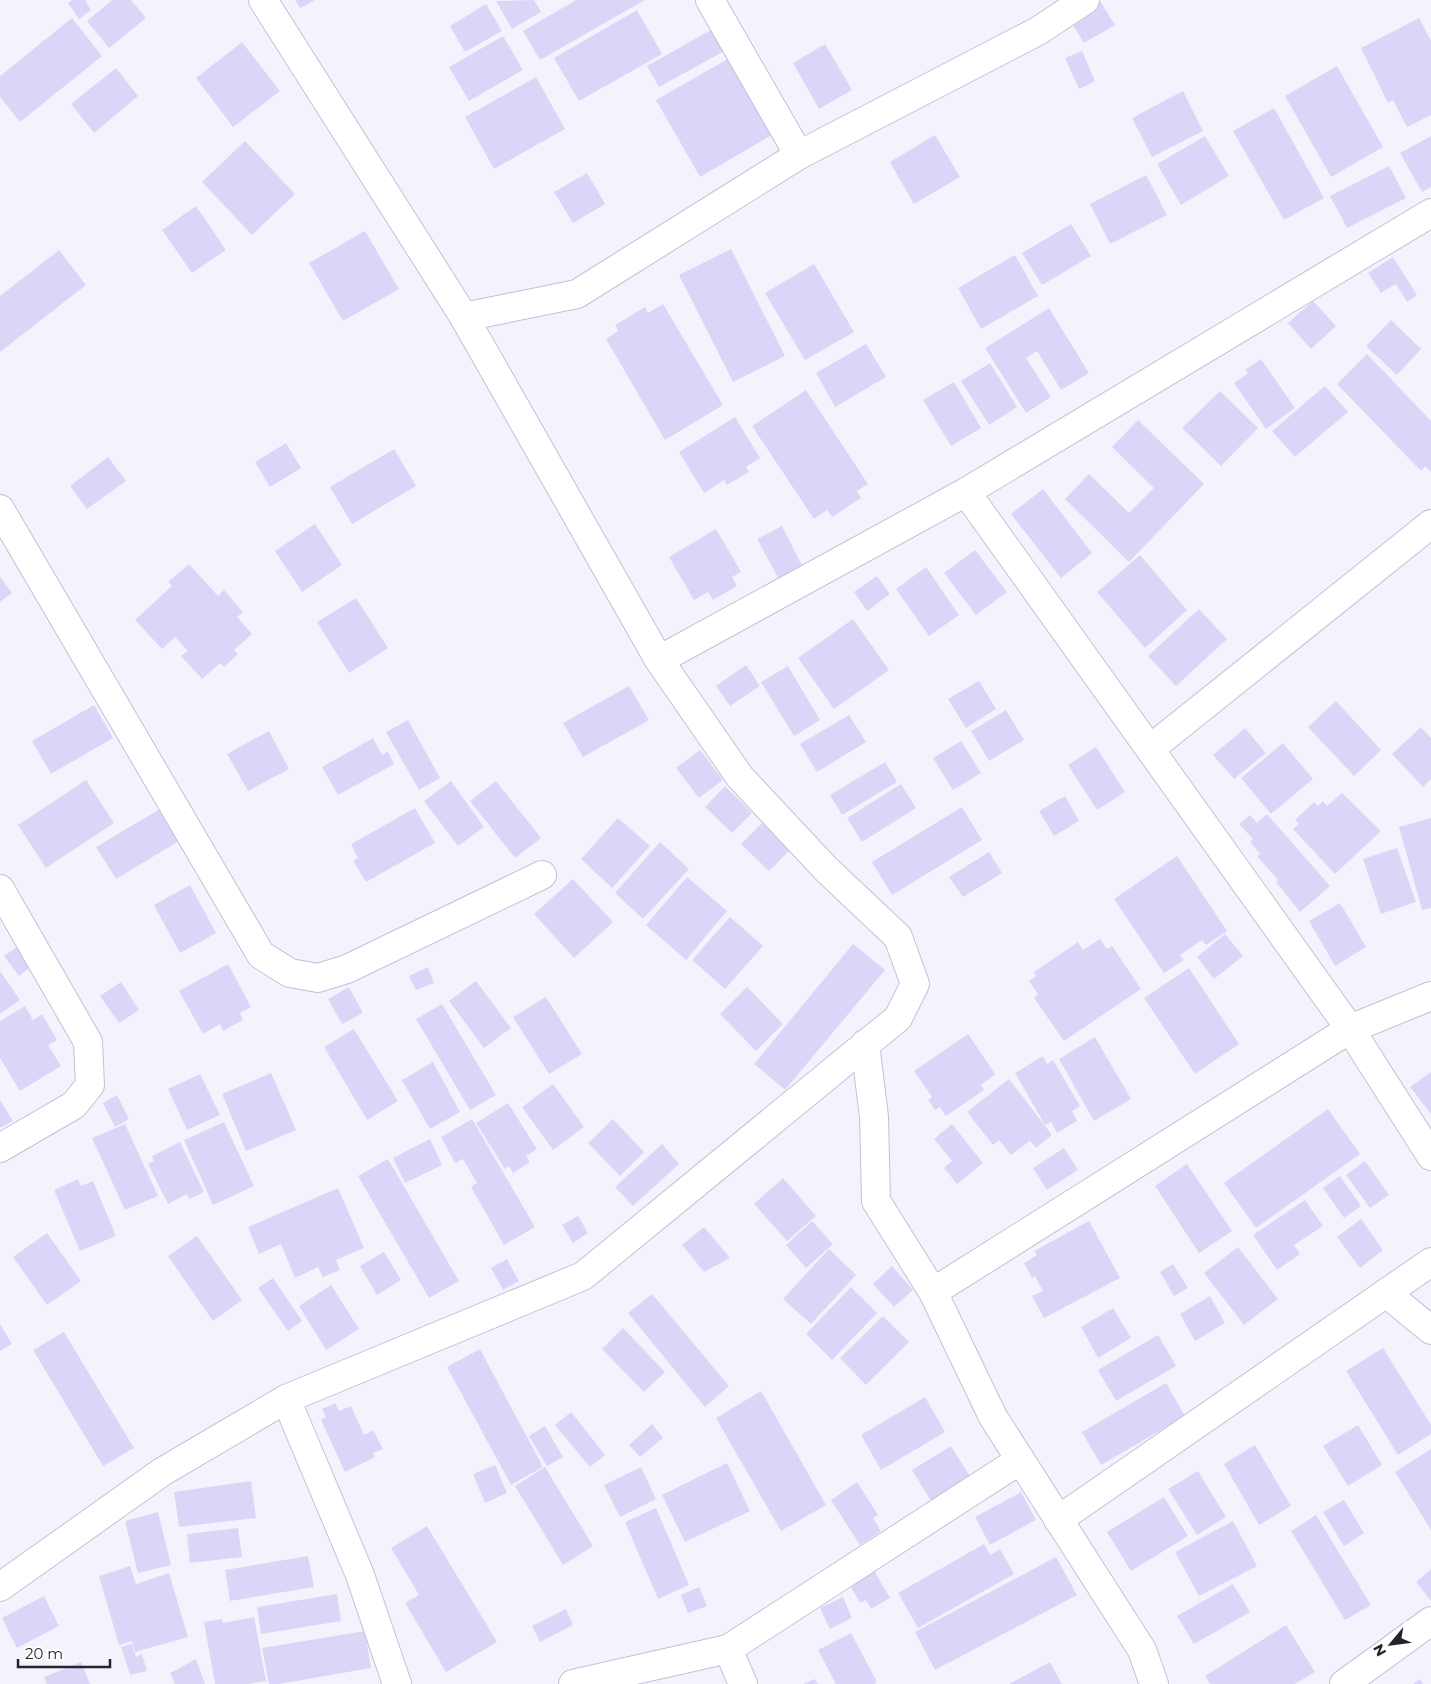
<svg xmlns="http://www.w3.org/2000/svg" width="1431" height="1684" font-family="Montserrat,sans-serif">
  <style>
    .building { fill: #dbd6f8 }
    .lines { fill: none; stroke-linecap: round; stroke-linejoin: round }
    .minor-casing { stroke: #c4c0d7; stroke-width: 30 }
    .minor { stroke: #fff; stroke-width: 28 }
  </style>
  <rect width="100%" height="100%" fill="#f4f3fd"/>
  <!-- building -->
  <g class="building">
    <polygon points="72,0 85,0 91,10 79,19 68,3"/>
    <polygon points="112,0 131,0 146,18 109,48 87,21"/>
    <polygon points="295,0 315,0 300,8"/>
    <polygon points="534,0 541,12 512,29 496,1"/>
    <polygon points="576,0 645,0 540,60 523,31"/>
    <polygon points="1100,1 1115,25 1084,43 1070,20"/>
    <polygon points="486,4 502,31 465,52 450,26"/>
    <polygon points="637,10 662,54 579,101 554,58"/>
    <polygon points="72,18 102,56 20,122 0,97 0,76"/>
    <polygon points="1419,18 1431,41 1431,115 1407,127 1393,100 1388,103 1361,48"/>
    <polygon points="718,26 730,48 659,87 647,66"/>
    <polygon points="503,36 523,70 469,101 449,67"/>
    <polygon points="242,42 280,91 233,127 196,78"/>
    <polygon points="825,44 852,90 819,109 793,63"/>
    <polygon points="1082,51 1095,81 1079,89 1065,58"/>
    <polygon points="733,56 777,132 700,177 656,100"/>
    <polygon points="1337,66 1383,147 1331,177 1285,96"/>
    <polygon points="116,68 138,96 94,133 71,104"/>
    <polygon points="536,77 565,129 494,169 465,117"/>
    <polygon points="1183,91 1203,131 1152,157 1132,118"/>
    <polygon points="1274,108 1324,198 1284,220 1233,131"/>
    <polygon points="935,135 960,177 914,204 890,162"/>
    <polygon points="1205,136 1229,176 1181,205 1157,164"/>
    <polygon points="1431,136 1431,187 1422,192 1400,153"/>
    <polygon points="245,141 295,194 252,235 202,182"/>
    <polygon points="1389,166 1406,198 1347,228 1330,196"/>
    <polygon points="587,173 605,204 573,223 554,192"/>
    <polygon points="1146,175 1167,215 1110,244 1090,204"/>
    <polygon points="196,206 226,250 192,273 162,230"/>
    <polygon points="1071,224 1091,256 1042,285 1022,253"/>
    <polygon points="365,231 399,289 343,321 309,263"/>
    <polygon points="731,249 785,356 733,382 679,275"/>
    <polygon points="59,250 86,285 0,352 0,296"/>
    <polygon points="1015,255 1038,296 981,329 958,288"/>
    <polygon points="1393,257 1417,295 1407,302 1396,284 1381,293 1368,273"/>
    <polygon points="814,264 854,332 805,360 765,293"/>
    <polygon points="1313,301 1336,326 1311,349 1288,323"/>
    <polygon points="663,304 723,405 665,440 606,339 618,331 615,325 645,307 648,313"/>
    <polygon points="1049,308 1089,373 1061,390 1037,351 1026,358 1051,397 1026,413 985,348"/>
    <polygon points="1391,320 1421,349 1397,375 1366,346"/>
    <polygon points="866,344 886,377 835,407 816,373"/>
    <polygon points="1367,354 1431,421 1431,472 1425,466 1421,471 1337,384"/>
    <polygon points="1261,359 1295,408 1266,429 1234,383 1248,373 1245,370"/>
    <polygon points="990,363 1017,407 989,425 961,381"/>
    <polygon points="954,382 981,428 951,446 923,400"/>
    <polygon points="1325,386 1348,412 1295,457 1272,431"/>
    <polygon points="806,390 868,484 857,491 861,498 832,517 827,510 814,519 752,426"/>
    <polygon points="1220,391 1258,428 1221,466 1182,428"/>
    <polygon points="735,417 760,458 746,467 749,472 727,485 724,480 704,493 679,452"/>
    <polygon points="1138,420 1204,484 1129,562 1065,499 1089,474 1129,513 1154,488 1112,447"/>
    <polygon points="286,443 301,468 270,487 255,462"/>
    <polygon points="394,449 416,486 352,524 330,487"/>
    <polygon points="108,457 126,481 87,509 70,486"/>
    <polygon points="1043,489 1092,553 1061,578 1011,514"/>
    <polygon points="315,524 342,565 302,592 275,551"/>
    <polygon points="782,526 806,573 782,585 757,539"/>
    <polygon points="716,529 741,572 732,577 737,586 713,600 708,592 694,600 669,557"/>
    <polygon points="975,550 1007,592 976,615 944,573"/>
    <polygon points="1140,555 1187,610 1145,648 1097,592"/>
    <polygon points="189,564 218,596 224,590 243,612 237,617 252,634 234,650 238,654 224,667 220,663 202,679 181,656 188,651 175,637 162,649 135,620 172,586 168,582"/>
    <polygon points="926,567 959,615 929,636 896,589"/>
    <polygon points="877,576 890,594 867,611 854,592"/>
    <polygon points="0,577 12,593 0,602"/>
    <polygon points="356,598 388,648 349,673 317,622"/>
    <polygon points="1199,609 1227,639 1176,686 1148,656"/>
    <polygon points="853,619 889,670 834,709 798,658"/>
    <polygon points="746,665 760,686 730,706 716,686"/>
    <polygon points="788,666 820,720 794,736 761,682"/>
    <polygon points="979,681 996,709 966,728 948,699"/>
    <polygon points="629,686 649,720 583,757 563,723"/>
    <polygon points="1336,701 1381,750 1354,776 1308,727"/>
    <polygon points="94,705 113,738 51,774 32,741"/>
    <polygon points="1006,710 1024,740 989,761 971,731"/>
    <polygon points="849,715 866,742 817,772 800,744"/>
    <polygon points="408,720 440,778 419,790 386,732"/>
    <polygon points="1421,727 1431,738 1431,779 1423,787 1392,754"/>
    <polygon points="1245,728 1266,753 1234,779 1213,755"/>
    <polygon points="269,731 289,769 248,791 227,754"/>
    <polygon points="373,738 382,755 388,751 394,764 338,795 322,767"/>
    <polygon points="961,741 981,773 953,790 933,758"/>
    <polygon points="1283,743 1313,779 1271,814 1241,778"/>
    <polygon points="1096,747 1125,792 1097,810 1068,765"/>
    <polygon points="700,750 723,780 699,798 676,768"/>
    <polygon points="885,762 897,782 842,815 830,795"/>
    <polygon points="86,780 114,823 46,868 18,825"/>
    <polygon points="451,781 484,827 458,846 424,801"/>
    <polygon points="496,781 541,838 515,858 470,801"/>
    <polygon points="901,784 916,808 862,842 847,818"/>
    <polygon points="725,786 752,813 732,833 705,807"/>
    <polygon points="1342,793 1381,831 1335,874 1293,829 1299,824 1295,820 1314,802 1318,806 1323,801 1327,806"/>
    <polygon points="1065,796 1079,821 1054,836 1039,811"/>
    <polygon points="165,806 184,838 116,879 96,847"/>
    <polygon points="962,807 982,840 892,895 872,862"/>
    <polygon points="415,808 435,843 366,882 353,861 358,858 351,844"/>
    <polygon points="1267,814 1330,886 1300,912 1276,882 1278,880 1257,856 1260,854 1250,842 1253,839 1239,824 1250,815 1257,823"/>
    <polygon points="618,818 650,846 612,888 581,859"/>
    <polygon points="1431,818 1431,908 1422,910 1399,827"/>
    <polygon points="762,823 790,850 769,871 741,844"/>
    <polygon points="660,842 689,869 643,919 615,893"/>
    <polygon points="1397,848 1416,902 1381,914 1363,859"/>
    <polygon points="989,852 1002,873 963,897 949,877"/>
    <polygon points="1177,856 1227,931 1206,945 1202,940 1180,955 1184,960 1164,973 1114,899"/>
    <polygon points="687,877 727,911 686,960 646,925"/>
    <polygon points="573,879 613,922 574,958 534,914"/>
    <polygon points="190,885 216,933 180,953 154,905"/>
    <polygon points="1340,903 1366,947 1335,966 1309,921"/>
    <polygon points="730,917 763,946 725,989 692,960"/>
    <polygon points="1225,934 1243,956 1214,979 1197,957"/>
    <polygon points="1100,939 1107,949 1112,946 1141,989 1064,1041 1034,998 1038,994 1029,981 1036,976 1034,972 1078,942 1083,950"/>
    <polygon points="853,944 885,970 785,1090 754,1064"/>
    <polygon points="17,947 32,966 19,976 4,956"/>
    <polygon points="228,964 251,1007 240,1013 243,1020 223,1031 220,1024 203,1034 179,991"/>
    <polygon points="428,967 434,983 416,990 409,976"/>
    <polygon points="1189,968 1239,1044 1195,1074 1144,998"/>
    <polygon points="0,971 20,1000 0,1014"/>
    <polygon points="476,981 511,1028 484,1048 449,1001"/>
    <polygon points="121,982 139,1010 119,1023 100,996"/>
    <polygon points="349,987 363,1013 342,1024 328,999"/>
    <polygon points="747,987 783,1024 756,1051 720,1014"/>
    <polygon points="546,997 582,1054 549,1074 513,1017"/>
    <polygon points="442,1004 496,1095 470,1110 416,1019"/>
    <polygon points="25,1006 33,1020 42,1014 57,1040 48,1045 61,1066 20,1091 0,1058 0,1021"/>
    <polygon points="354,1029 398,1101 367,1120 324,1047"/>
    <polygon points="968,1034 995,1074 981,1085 984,1090 946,1116 940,1107 935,1110 928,1100 932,1097 914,1071"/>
    <polygon points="1095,1037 1131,1099 1094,1121 1059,1059"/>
    <polygon points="1043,1056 1047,1064 1053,1060 1080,1106 1072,1111 1077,1121 1057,1133 1051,1122 1045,1125 1015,1073"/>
    <polygon points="433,1062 460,1112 430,1129 402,1080"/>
    <polygon points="1431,1072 1431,1114 1410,1087"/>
    <polygon points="271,1073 296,1130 246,1151 222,1094"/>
    <polygon points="200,1074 220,1115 187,1130 168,1089"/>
    <polygon points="1009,1079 1052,1135 1036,1148 1030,1141 1011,1155 999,1140 993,1145 967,1112"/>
    <polygon points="553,1084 584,1127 553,1150 522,1107"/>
    <polygon points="117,1095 129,1119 115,1127 103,1103"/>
    <polygon points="0,1100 13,1121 0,1128"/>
    <polygon points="508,1103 537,1149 526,1156 530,1162 513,1173 509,1166 505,1169 476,1123"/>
    <polygon points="1328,1109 1360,1154 1256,1228 1224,1183"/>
    <polygon points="472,1119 535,1227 504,1245 471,1187 477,1183 463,1159 455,1163 441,1137"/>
    <polygon points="613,1119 644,1152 620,1176 588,1143"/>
    <polygon points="224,1122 254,1186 213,1205 184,1140"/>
    <polygon points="125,1124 158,1196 125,1210 92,1138"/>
    <polygon points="952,1124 983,1163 957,1184 944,1168 952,1161 934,1139"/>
    <polygon points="430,1139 442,1165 405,1183 393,1158"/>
    <polygon points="180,1142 204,1192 189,1199 187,1194 168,1204 148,1164 154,1161 152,1156"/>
    <polygon points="662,1144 679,1164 633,1206 615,1187"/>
    <polygon points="1064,1148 1078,1170 1047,1190 1033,1168"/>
    <polygon points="388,1159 459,1281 429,1298 358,1176"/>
    <polygon points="1365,1161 1389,1195 1370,1208 1346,1175"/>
    <polygon points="1187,1164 1232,1231 1199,1253 1155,1186"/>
    <polygon points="1340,1176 1361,1206 1344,1218 1323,1188"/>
    <polygon points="783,1178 816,1216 787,1241 754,1204"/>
    <polygon points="78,1179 81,1186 93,1181 116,1236 80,1251 54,1190"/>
    <polygon points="338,1188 364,1248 336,1260 340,1270 323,1277 318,1267 295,1278 281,1244 259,1254 248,1227"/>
    <polygon points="1305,1200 1323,1226 1294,1245 1300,1254 1277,1270 1253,1235"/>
    <polygon points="578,1216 588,1233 573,1243 562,1225"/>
    <polygon points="1361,1219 1383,1250 1360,1268 1337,1237"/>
    <polygon points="812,1221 833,1244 806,1268 786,1245"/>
    <polygon points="1089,1221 1120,1278 1044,1318 1032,1296 1043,1291 1035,1276 1032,1278 1024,1263 1037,1255 1034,1251"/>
    <polygon points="704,1227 730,1258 704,1272 682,1245"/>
    <polygon points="47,1233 81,1281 47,1305 13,1257"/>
    <polygon points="197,1236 242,1300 213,1321 168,1256"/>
    <polygon points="1238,1247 1278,1299 1244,1325 1204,1273"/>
    <polygon points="829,1249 856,1275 811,1324 783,1299"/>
    <polygon points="384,1252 401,1280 377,1295 360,1266"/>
    <polygon points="507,1259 519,1281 503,1290 491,1268"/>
    <polygon points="1173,1264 1188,1288 1174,1296 1160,1272"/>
    <polygon points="892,1266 913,1290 894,1307 873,1284"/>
    <polygon points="273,1278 302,1321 288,1331 258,1288"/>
    <polygon points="331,1285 359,1329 326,1350 299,1306"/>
    <polygon points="851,1287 877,1313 832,1360 806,1334"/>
    <polygon points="652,1294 729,1386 705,1407 628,1313"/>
    <polygon points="1210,1296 1225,1323 1195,1341 1180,1314"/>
    <polygon points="1113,1308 1131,1338 1098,1358 1081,1327"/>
    <polygon points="883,1316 909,1342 866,1385 840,1358"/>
    <polygon points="0,1324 12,1344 0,1351"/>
    <polygon points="623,1328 665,1372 644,1392 602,1349"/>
    <polygon points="64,1332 134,1448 103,1466 33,1350"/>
    <polygon points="1158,1335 1176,1366 1116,1401 1098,1370"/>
    <polygon points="1383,1348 1431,1425 1431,1434 1398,1455 1346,1371"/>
    <polygon points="480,1349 543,1467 511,1485 447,1367"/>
    <polygon points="1166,1383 1185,1416 1101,1465 1082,1432"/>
    <polygon points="761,1391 826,1505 781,1531 716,1418"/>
    <polygon points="925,1397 945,1432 881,1470 861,1435"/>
    <polygon points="335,1403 339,1411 351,1406 364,1435 373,1430 383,1449 373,1453 375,1457 345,1472 321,1420 326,1417 322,1409"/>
    <polygon points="571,1412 605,1455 590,1467 555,1425"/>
    <polygon points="652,1424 663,1438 640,1457 629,1445"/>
    <polygon points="1358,1425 1382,1465 1348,1486 1323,1446"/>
    <polygon points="545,1426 563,1457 547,1466 529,1436"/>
    <polygon points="1255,1445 1291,1506 1259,1525 1224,1464"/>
    <polygon points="951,1446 973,1481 934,1506 912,1470"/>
    <polygon points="1431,1449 1431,1530 1395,1472"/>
    <polygon points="727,1463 750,1511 685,1542 662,1495"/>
    <polygon points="495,1465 507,1493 485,1503 473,1474"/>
    <polygon points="545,1467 593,1546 563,1565 515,1486"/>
    <polygon points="641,1467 656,1499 620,1517 604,1485"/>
    <polygon points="1198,1471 1226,1517 1197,1535 1168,1489"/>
    <polygon points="251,1481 256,1518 179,1527 174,1492"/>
    <polygon points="857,1482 878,1515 873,1518 881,1531 860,1545 831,1500"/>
    <polygon points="1021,1492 1036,1520 990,1545 975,1517"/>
    <polygon points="1164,1497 1188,1536 1131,1571 1107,1532"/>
    <polygon points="1344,1500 1364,1533 1344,1546 1323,1512"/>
    <polygon points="656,1508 689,1585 658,1599 625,1522"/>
    <polygon points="158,1512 171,1565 138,1573 125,1521"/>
    <polygon points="1316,1515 1371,1605 1345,1620 1291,1531"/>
    <polygon points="1233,1521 1257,1566 1199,1596 1175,1552"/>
    <polygon points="427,1526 497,1642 446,1672 405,1603 419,1595 391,1548"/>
    <polygon points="238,1528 242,1557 190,1563 187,1534"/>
    <polygon points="984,1544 990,1555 1000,1549 1014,1574 918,1628 898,1593"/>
    <polygon points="308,1556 314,1587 230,1601 225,1570"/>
    <polygon points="1056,1557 1077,1595 935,1670 915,1632"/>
    <polygon points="869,1562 890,1598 871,1609 866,1600 860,1603 851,1587 856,1584 850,1573"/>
    <polygon points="130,1566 136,1584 169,1573 188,1637 135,1652 132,1641 119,1645 99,1576"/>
    <polygon points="1431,1569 1431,1601 1416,1582"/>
    <polygon points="1233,1584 1250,1612 1194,1644 1177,1616"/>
    <polygon points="699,1587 707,1606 688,1613 681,1595"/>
    <polygon points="337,1594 341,1621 261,1634 257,1607"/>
    <polygon points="44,1596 59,1626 17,1648 2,1618"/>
    <polygon points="843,1597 852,1618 830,1629 820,1608"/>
    <polygon points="566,1609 573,1625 540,1642 532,1626"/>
    <polygon points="254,1617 266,1681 249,1684 215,1684 204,1622 222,1619 223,1623"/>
    <polygon points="1286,1625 1315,1672 1295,1684 1210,1684 1205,1676"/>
    <polygon points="365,1631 371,1668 279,1684 269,1684 262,1648"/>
    <polygon points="851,1633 877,1682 874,1684 836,1684 818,1650"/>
    <polygon points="132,1644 136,1657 142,1654 147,1671 130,1675 121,1647"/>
    <polygon points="196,1659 205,1684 175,1684 170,1673"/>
    <polygon points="81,1662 90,1684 47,1684 44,1677"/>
    <polygon points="1050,1662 1062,1684 1009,1684"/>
    <polygon points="815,1679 818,1684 803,1684"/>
    <polygon points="1420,1679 1423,1684 1413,1684"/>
  </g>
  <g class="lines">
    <!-- minor casing -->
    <g class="minor-casing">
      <g id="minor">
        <polyline points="710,0 799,155"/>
        <polyline points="464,317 577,294 799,155 1038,31 1085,0"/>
        <polyline points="966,492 1350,1029 1431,1156"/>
        <polyline points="0,509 261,955 290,973 318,978 347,969 542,875"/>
        <polyline points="659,660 966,492 1431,213"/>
        <polyline points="1150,749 1431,524"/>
        <polyline points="0,889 88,1042 90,1085 74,1105 0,1148"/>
        <polyline points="865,1044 874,1117 876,1201 933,1292 993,1417 1142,1650 1154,1684"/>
        <polyline points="933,1292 1350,1029 1431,996"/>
        <polyline points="1386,1293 1431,1330"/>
        <polyline points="286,1399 360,1575 397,1684"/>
        <polyline points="1058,1520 1431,1262"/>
        <polyline points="0,1587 162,1472 286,1399 583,1276 898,1018 915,984 898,937 826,869 740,777 659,660 464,317 263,0"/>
        <polyline points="728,1649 743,1684"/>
        <polyline points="573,1684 728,1649 1020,1460"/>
        <polyline points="1344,1684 1431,1621"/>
      </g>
    </g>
    <!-- minor -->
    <use href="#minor" class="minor"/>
  </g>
  <!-- north arrow -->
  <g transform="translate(1391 1644) rotate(241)" stroke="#ffffff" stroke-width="4" paint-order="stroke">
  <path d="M0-4L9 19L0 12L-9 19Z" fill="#25242c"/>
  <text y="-8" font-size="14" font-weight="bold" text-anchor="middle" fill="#25242c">N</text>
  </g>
  <!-- scale -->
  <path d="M18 1659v8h92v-8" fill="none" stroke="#25242c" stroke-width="2.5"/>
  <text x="25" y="1659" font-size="15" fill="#25242c" stroke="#ffffff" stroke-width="4" paint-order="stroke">20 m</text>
</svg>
